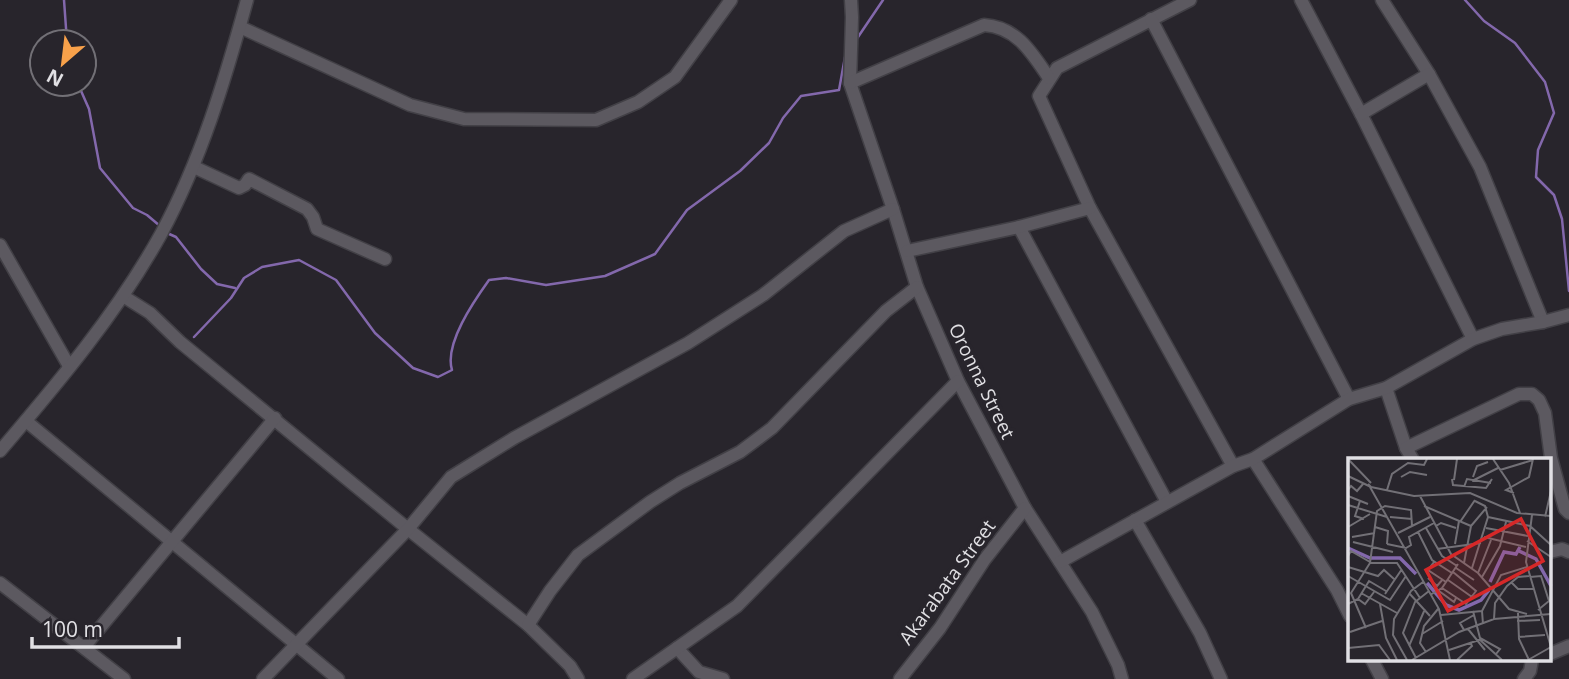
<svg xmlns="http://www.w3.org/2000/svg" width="1569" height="679" font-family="'Open Sans',sans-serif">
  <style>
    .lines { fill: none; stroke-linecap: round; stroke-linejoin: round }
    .stream { stroke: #8368ac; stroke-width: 2.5 }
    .minor-casing { stroke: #424046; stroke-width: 15 }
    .minor { stroke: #5c5960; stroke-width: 12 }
    .labels { text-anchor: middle; stroke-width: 7; stroke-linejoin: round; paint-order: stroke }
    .street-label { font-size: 19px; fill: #e1e0e4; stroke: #28252c }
    .inset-river { fill: none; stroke: #8368ac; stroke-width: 3.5 }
    .inset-road { fill: none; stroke: #727076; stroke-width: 2 }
    .view { fill: #d62828; fill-opacity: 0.15; stroke: #d62828; stroke-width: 3.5 }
    .inset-edge { fill: none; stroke: #e1e0e4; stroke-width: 3.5 }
  </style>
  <rect width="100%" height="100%" fill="#28252c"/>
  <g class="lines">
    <!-- stream -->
    <g class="stream">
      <polyline points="64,0 67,42"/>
      <polyline points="1465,0 1484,21 1515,43 1545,82 1554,113 1538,150 1536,177 1554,195 1562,219 1569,291"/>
      <polyline points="856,40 883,0"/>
      <polyline points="78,84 89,109 100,168 133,208 147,215 160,226"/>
      <polyline points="167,233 176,237 201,269 217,284 235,288"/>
      <path d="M194,337L231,298L244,278L262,267L299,260L336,280L375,333L413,368L438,377L452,370C444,344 474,301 489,280L506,278L546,285L605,276L655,254L687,210L740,171L769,143L783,118L801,96L839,90L845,57"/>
    </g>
    <!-- minor casing -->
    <g class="minor-casing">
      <g id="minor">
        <polyline points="851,0 852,17 850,83 893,209 917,287 958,381 1025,508 1092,612 1118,665 1122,679"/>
        <polyline points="1190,0 1057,68 1039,96 1090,208 1233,466"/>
        <polyline points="1301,0 1361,114 1473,339"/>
        <polyline points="1382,0 1429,74"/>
        <polyline points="1151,19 1349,399"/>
        <polyline points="240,27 410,105 464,119 596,120 638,102 675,77 731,0"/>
        <path d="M850,83L984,25C1017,27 1032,53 1049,78"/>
        <polyline points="1361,114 1429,74 1480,167 1543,322"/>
        <polyline points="194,167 239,188 245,185 249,179 307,209 313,217 317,229 385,259"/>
        <polyline points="1019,227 1167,502"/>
        <polyline points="0,245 69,366"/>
        <polyline points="907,251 1019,227 1090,208"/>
        <polyline points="123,296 150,313 180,342 408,529 528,625 570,666 578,679"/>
        <polyline points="1386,388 1406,448 1413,460"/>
        <polyline points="26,421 338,679"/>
        <polyline points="1406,448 1519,394 1532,394 1539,400 1545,413 1551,458 1565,509 1569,513"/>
        <path d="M0,451C58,383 118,312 161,234C201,160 225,80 247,0"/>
        <polyline points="1253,459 1337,590 1350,616"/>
        <polyline points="1135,520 1200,633 1221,679"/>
        <polyline points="1550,552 1562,549 1569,552"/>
        <polyline points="1060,562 1233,466 1253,459 1349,399 1386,388 1473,339 1502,329 1543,322 1569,315"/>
        <polyline points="0,583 124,679"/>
        <polyline points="528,625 550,591 578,555 650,502 680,483 740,452 772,428 886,311 917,287"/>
        <polyline points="84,647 275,418"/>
        <polyline points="677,648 699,672 723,679"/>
        <polyline points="1550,654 1569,646"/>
        <polyline points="1372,660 1382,679"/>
        <polyline points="263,679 408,529 451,477 514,438 688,343 763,295 844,231 893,209"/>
        <polyline points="633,679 737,606 958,381"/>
        <polyline points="900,679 940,628 985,559 1025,508"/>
        <polyline points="1524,679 1530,671 1532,660"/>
      </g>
    </g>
    <!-- minor -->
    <use href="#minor" class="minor"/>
  </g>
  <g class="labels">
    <!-- street labels -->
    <g class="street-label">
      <text transform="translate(982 381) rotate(64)" y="7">Oronna Street</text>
      <text transform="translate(947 582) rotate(-54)" y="7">Akarabata Street</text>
    </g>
  </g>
  <!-- overview -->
  <g transform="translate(1348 458)">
    <rect width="203" height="203" fill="#28252c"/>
    <path class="inset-river" d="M0,90L22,100H52L68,116M171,93L188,101L203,128M142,124L156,94L168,96L172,89M79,125L98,147L111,152L133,142L141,132"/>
    <path class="inset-road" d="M0,1L23,25M145,1L161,25L172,55M152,12L185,2M0,18L23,29L20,26M53,19L62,14L79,17M125,19L129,8L140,4M104,21L105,27L138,30L144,21M106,22L109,1M124,23L150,10M22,29L91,151L102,202M23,29L66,38L122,35L169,55L203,58M116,29L119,21L143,25M0,32L3,28L9,33L15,26M39,32L44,16L60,5L76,7L79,1M166,35L158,32L181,19L185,1M0,38L20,46M72,38L103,96L130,115L161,151L179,156M12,43L7,58L16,61M0,47L39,59M76,48L123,68M184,57L178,104L203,189M42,59L64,61M140,59L182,68L203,87M197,59L203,33M112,64L127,42M88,68L93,65L108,70M0,69L22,56M27,69L40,73L39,86M78,70L94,98L109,108M138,70L180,78M70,74L84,102L104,115M50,75L82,59M4,79L27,75M136,79L178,89M179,83L203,99M5,84L45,94M39,86L58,90L63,87L61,79L86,65M107,86L111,63M89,91L133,85M0,98L3,93L22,104M86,104L80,112L98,124M22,105H49L72,140M116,105L123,68L139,49M0,109L30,118L36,112L46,121M108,110L126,122M124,110L140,59L137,48L127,43M130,115L143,82M0,118L42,142L58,118M134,119L152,88L158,64M182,119L193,118L201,143L190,152M80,120L89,128L95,121M100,122L124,139M163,124L170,131H185M94,130L118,146L128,133L105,114M91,133L106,144L108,140M13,135L49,155M61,135L82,158M37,136L54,111M82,137L94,130L110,106M10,141L17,146L26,134M0,146L10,141L21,123L38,133M32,146L38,180L49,202M125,153L132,180L152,191L148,196M170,155L171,181L181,202M93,157L134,153M146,161L147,145L159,128L170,119L181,118M169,163L192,162M135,166L134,153L153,117L179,109M18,170L3,135L22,105L29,53L37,48L63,52L64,68M120,171L137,192M116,172L112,165L126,157M2,174L34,163M74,176L95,163M170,179L197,177M131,181L154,202M61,188L77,151M0,190L31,187L42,202M101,192L131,182M78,194L72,185L76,168L90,151M68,200L55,175L67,144L81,133M59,202L45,177L46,161L63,133L75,124M64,202L111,174L146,161L203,156M109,202L124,188L122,184M180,202L203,189"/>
    <path class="view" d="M173,61L195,103L100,153L78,112Z"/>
    <rect width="203" height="203" class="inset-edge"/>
  </g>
  <!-- north arrow -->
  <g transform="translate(63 63) rotate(208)"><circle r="33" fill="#28252c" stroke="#727076" stroke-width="2"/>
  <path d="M0-5L12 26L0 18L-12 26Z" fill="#f8a14a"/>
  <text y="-10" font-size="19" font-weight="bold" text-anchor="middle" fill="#e1e0e4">N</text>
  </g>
  <!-- scale -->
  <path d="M32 637v10h147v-10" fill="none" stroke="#e1e0e4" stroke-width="3.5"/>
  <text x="42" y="637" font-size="21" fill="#e1e0e4" stroke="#28252c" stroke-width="5" paint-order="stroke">100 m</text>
</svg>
